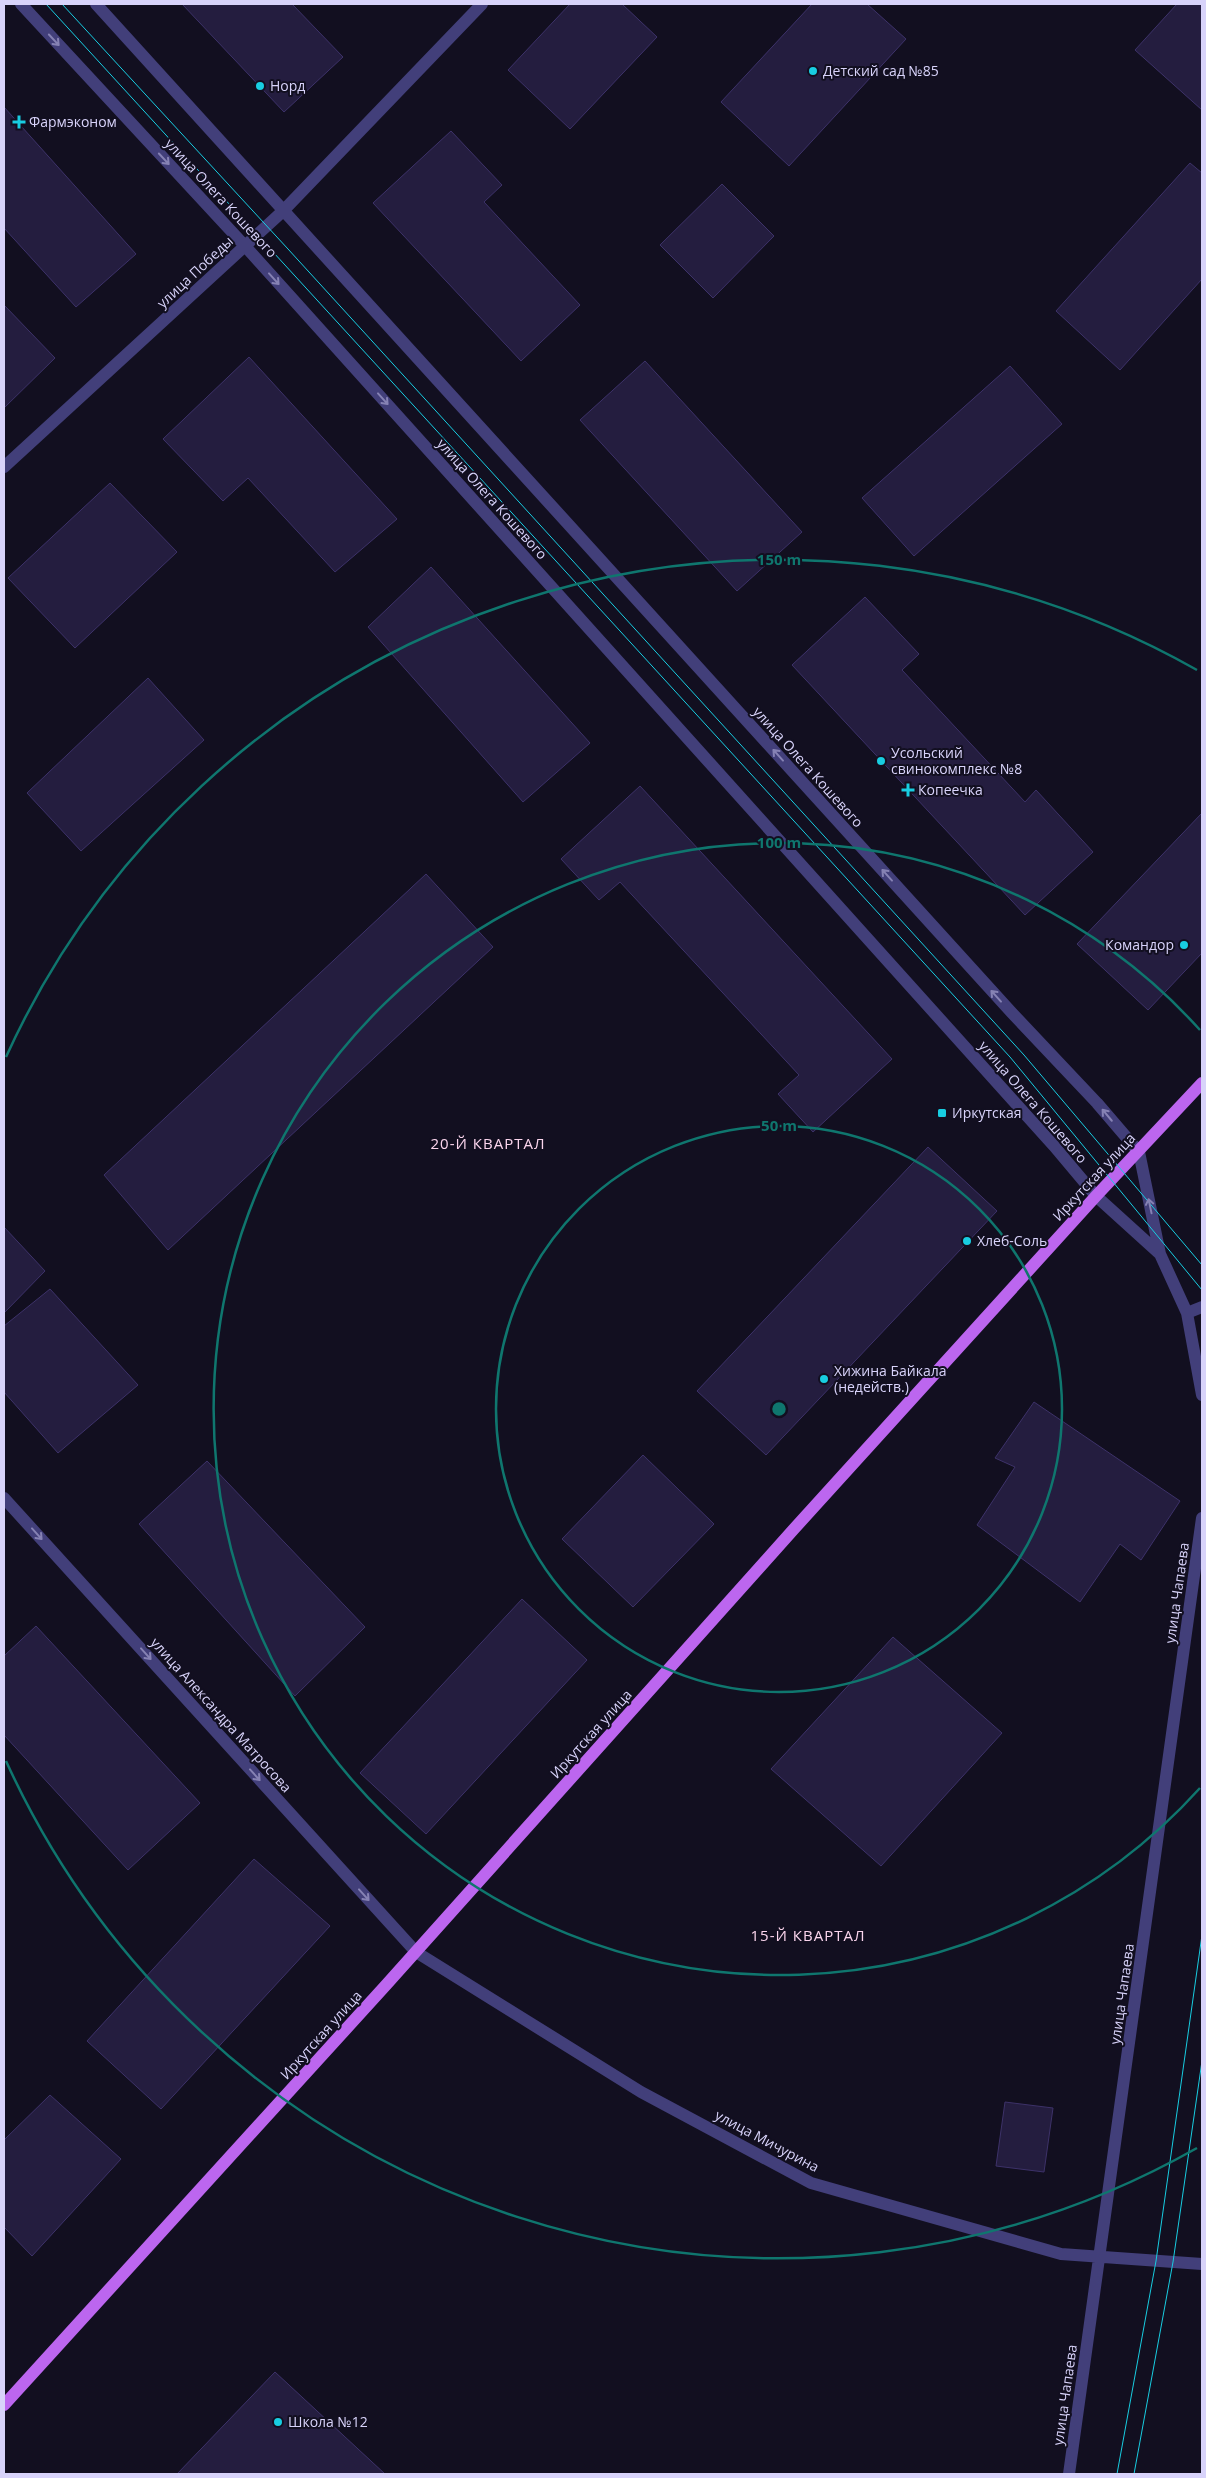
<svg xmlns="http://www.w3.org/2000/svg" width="1206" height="2478" font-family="'Open Sans',sans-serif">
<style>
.building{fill:#241d3f;stroke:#3d3269}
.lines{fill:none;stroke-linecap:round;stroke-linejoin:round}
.street{stroke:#423f7a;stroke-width:12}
.primary{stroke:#bc66ef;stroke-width:12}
.tram{stroke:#18cde1;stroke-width:1}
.oneway{stroke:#8682b4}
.ring{fill:none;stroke:#0f766e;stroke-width:2.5}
.poi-dot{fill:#18cde1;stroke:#120f20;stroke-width:2}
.labels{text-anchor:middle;stroke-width:4;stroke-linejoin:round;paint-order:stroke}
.poi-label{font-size:14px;fill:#d8d3fa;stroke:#120f20;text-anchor:start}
.street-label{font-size:14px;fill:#d8d3fa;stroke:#120f20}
.neighbourhood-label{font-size:15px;letter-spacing:1px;fill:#fbd5ed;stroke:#120f20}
.centre{fill:#0f766e;stroke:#120f20;stroke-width:2.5}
.ring-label{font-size:15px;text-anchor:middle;font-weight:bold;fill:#0f766e;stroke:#120f20;stroke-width:4;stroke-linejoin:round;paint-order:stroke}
</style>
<rect width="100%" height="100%" fill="#120f20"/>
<path class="building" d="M182 4H292L343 57 284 112Z
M570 4H622L657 37 570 129 508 70Z
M812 4H867L906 39 789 166 721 102Z
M1177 4H1202V110L1135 50Z
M4 107 136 254 76 307 4 228Z
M451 131 502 185 484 202 580 305 521 361 373 203Z
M1190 163 1202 173V279L1120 370 1056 311Z
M722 184 774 236 713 298 660 245Z
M4 305 55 358 4 408Z
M249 357 397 519 335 572 248 478 223 501 163 439Z
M645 361 802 532 737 591 580 420Z
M1010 366 1062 424 914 556 862 498Z
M110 483 177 552 75 648 8 578Z
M431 567 590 743 523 802 368 627Z
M865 597 919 654 902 670 1025 802 1036 790 1093 852 1025 915 792 665Z
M148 678 204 740 81 851 27 793Z
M640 786 892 1059 813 1132 778 1094 799 1075 620 882 599 900 561 859Z
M1202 813V953L1148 1010 1077 944Z
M426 874 493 947 168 1250 104 1175Z
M928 1147 997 1211 766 1455 697 1391Z
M4 1227 45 1271 4 1313Z
M50 1289 138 1385 58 1453 4 1392V1326Z
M1034 1402 1180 1501 1141 1560 1120 1544 1080 1602 977 1525 1015 1467 995 1458Z
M643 1455 714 1524 633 1607 562 1539Z
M207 1461 365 1627 295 1696 139 1524Z
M522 1599 587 1660 426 1834 360 1773Z
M36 1626 200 1803 128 1870 4 1735V1656Z
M893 1637 1002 1733 881 1866 771 1769Z
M254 1859 330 1926 161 2109 87 2041Z
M50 2095 121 2159 32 2256 4 2227V2140Z
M1005 2102 1053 2108 1044 2172 996 2166Z
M275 2372 385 2474H177Z"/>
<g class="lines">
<path class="street" d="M21 4 245 246 1054 1146 1096 1196 1160 1254
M96 4 1012 1013 1097 1103 1139 1152 1160 1254 1187 1313 1202 1395
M4 467 283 211 482 4
M1187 1313 1202 1307
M4 1498 416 1952 641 2092 811 2183 1061 2254 1202 2264
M1069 2474 1202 1518"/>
<path class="primary" d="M4 2405 386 1985 793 1530 1096 1196 1202 1083"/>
<path class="tram" d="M46 4 1010 1057 1202 1290
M62 4 288 249 1024 1055 1202 1265
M1117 2474 1156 2261 1202 1935
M1134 2474 1173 2262 1202 2061"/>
</g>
<defs><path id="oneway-shaft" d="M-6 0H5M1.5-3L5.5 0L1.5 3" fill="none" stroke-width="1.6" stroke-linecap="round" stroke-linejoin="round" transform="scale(1.25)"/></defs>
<g class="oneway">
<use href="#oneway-shaft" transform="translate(54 40) rotate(47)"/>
<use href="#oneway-shaft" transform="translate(164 159) rotate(47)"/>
<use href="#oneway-shaft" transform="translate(274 279) rotate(48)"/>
<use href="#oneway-shaft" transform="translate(383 399) rotate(48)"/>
<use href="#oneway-shaft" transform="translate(778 755) rotate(-132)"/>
<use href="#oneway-shaft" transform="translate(887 875) rotate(-132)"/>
<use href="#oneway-shaft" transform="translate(996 996) rotate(-132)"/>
<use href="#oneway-shaft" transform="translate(1107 1115) rotate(-130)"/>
<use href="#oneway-shaft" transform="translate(1150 1206) rotate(-102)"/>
<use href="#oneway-shaft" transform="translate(37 1534) rotate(48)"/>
<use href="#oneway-shaft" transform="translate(146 1654) rotate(48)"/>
<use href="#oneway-shaft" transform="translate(255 1775) rotate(48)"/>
<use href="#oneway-shaft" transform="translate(364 1895) rotate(48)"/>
</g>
<g class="ring">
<circle cx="779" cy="1409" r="283"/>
<path d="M1200 1788A566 566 0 1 1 1200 1030"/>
<path d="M1197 2148A849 849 0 0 1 6 1761M6 1057A849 849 0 0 1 1197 670"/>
</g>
<g class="poi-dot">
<circle cx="813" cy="71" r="5"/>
<circle cx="260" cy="86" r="5"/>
<path d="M16.5 114.5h5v5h5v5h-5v5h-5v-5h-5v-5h5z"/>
<circle cx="881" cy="761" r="5"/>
<path d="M905.5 782.5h5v5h5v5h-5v5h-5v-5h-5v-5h5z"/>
<circle cx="1184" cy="945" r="5"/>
<rect x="937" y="1108" width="10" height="10" rx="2.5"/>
<circle cx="967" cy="1241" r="5"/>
<circle cx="824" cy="1379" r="5"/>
<circle cx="278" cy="2422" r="5"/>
</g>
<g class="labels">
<g class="poi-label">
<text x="823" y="76">Детский сад №85</text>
<text x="270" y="91">Норд</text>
<text x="29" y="127">Фармэконом</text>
<text x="891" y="758">Усольский<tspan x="891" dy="16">свинокомплекс №8</tspan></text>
<text x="918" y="795">Копеечка</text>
<text x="1174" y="950" text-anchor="end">Командор</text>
<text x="952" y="1118">Иркутская</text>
<text x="977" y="1246">Хлеб-Соль</text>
<text x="834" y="1376">Хижина Байкала<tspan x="834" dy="16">(недейств.)</tspan></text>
<text x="288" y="2427">Школа №12</text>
</g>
<g class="street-label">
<text transform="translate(221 198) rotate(47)" y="5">улица Олега Кошевого</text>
<text transform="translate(195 272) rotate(-43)" y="5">улица Победы</text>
<text transform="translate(492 499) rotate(48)" y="5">улица Олега Кошевого</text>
<text transform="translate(808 767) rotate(48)" y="5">улица Олега Кошевого</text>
<text transform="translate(1033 1102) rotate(49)" y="5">улица Олега Кошевого</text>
<text transform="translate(1094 1177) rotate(-47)" y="5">Иркутская улица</text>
<text transform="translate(1177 1593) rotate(-82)" y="5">улица Чапаева</text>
<text transform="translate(221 1715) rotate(48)" y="5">улица Александра Матросова</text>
<text transform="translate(591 1734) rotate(-48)" y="5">Иркутская улица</text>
<text transform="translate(1122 1994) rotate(-82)" y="5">улица Чапаева</text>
<text transform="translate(321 2035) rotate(-48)" y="5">Иркутская улица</text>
<text transform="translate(767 2141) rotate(28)" y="5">улица Мичурина</text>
<text transform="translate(1065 2395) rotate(-82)" y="5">улица Чапаева</text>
</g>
<g class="neighbourhood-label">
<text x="488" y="1149">20-Й КВАРТАЛ</text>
<text x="808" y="1941">15-Й КВАРТАЛ</text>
</g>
</g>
<circle cx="779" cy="1409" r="8" class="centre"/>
<g class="ring-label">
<text x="779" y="565">150 m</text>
<text x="779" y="848">100 m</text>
<text x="779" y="1131">50 m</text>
</g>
<rect width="1206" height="2478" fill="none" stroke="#d8d3fa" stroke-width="10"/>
</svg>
